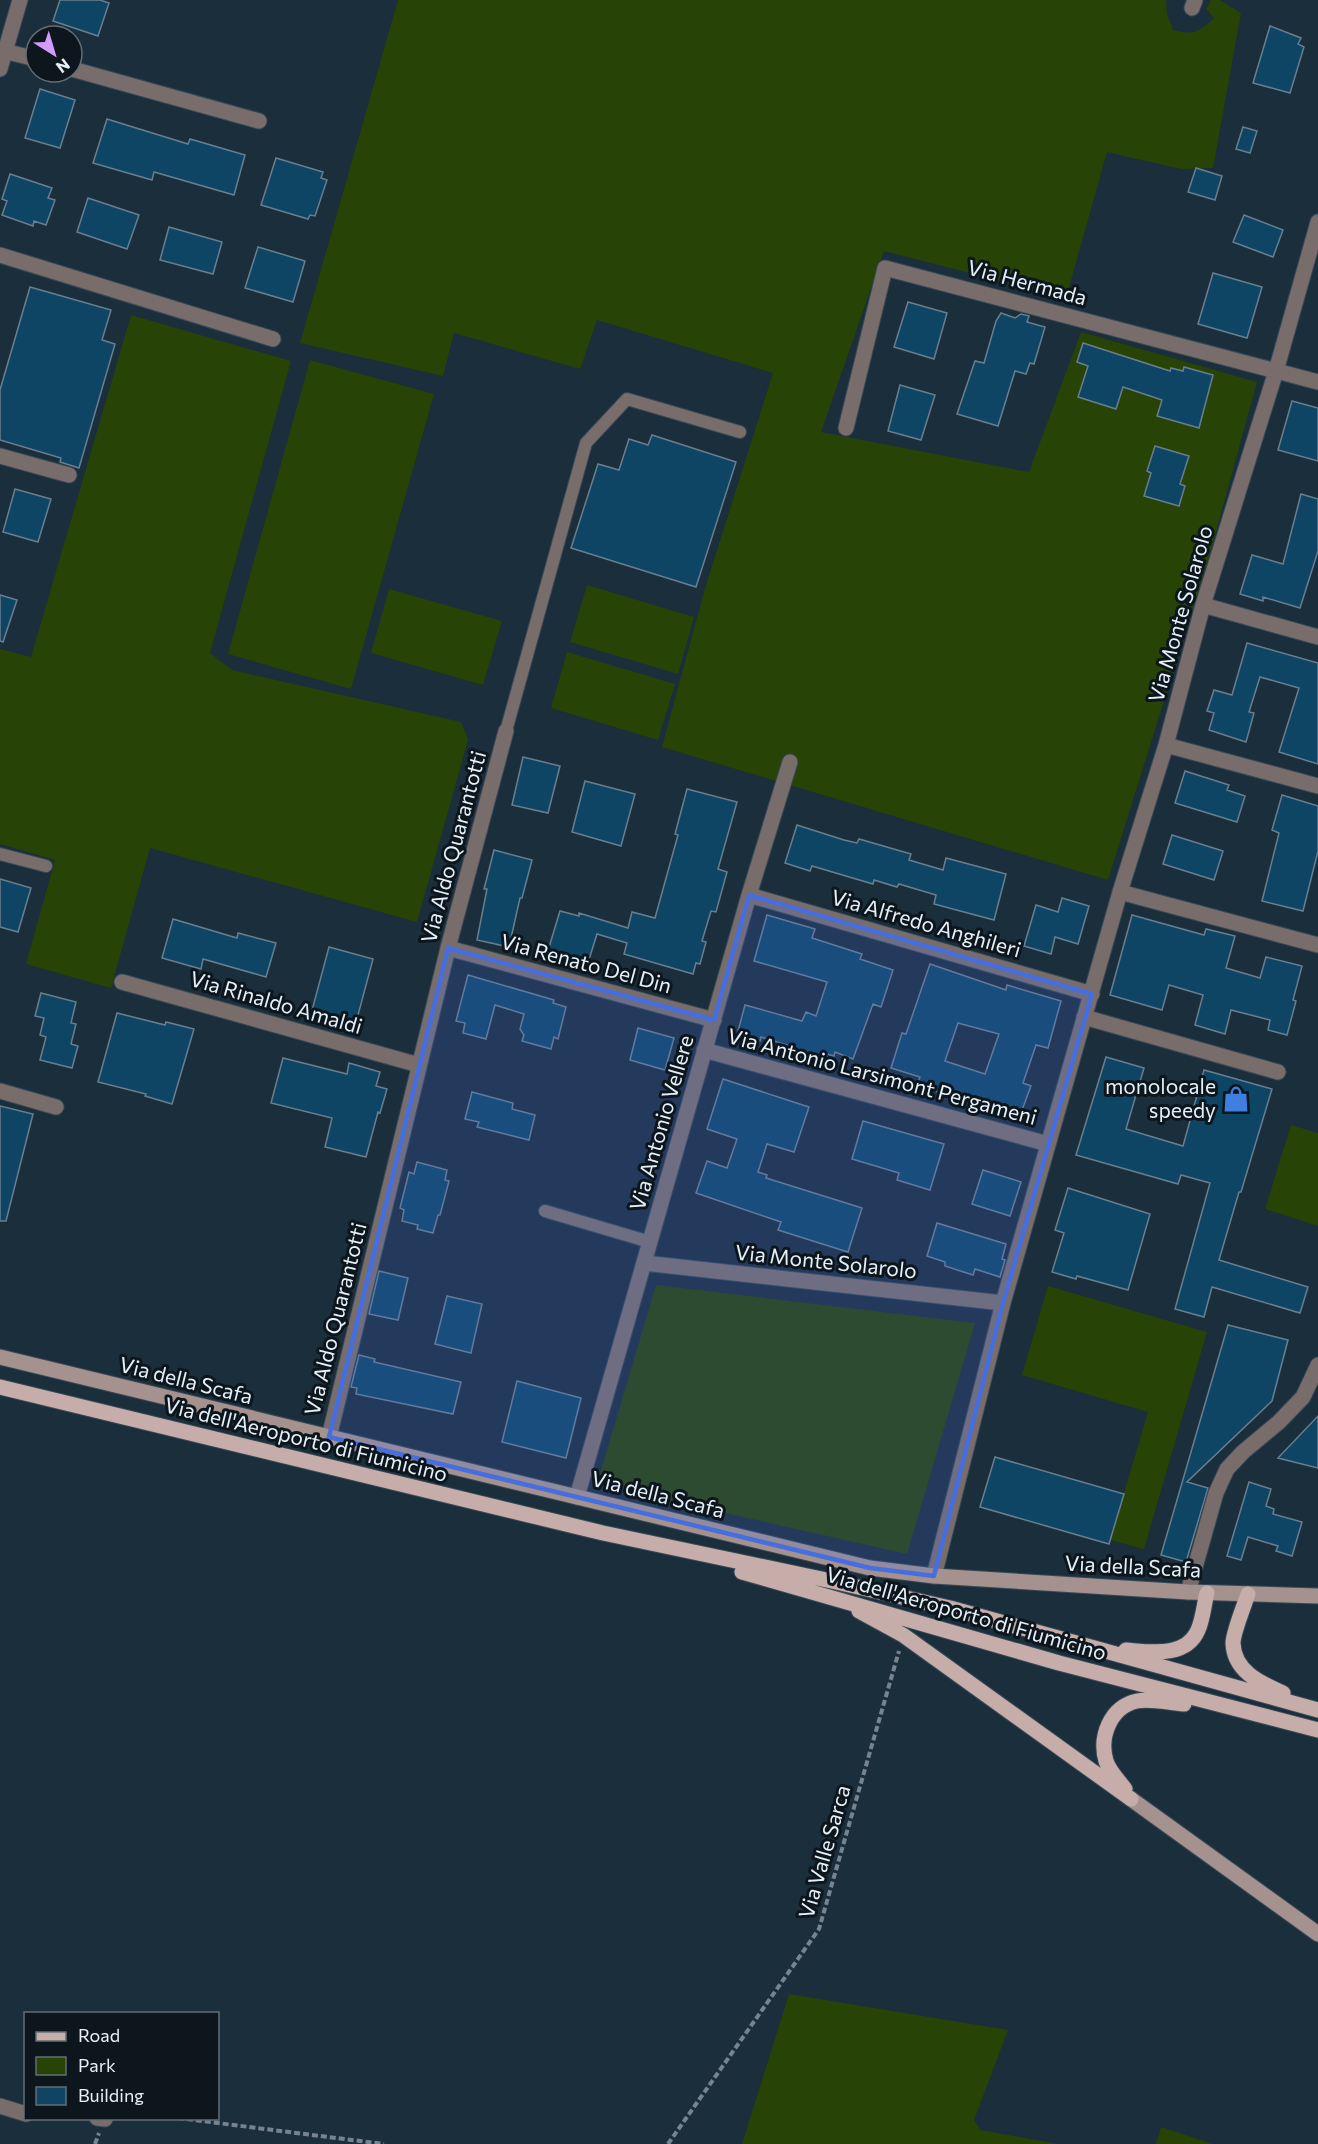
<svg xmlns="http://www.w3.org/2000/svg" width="1318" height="2144" font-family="Commissioner,sans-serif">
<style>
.green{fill:#274305}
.building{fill:#0e4565;stroke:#697e8e;stroke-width:1.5;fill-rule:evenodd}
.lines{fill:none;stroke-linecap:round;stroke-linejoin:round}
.lane-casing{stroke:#374957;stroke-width:14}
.street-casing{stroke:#374957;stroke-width:17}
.secondary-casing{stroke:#374957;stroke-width:17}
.primary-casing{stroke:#374957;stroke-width:17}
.path{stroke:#758490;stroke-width:4;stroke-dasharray:6 3;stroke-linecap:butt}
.lane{stroke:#796d6b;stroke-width:12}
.street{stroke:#796d6b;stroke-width:15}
.secondary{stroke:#a5918e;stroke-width:15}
.primary{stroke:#c6ada9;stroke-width:15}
.marked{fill:#456fdf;fill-opacity:0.2;stroke:#456fdf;stroke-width:4.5;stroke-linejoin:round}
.labels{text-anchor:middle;stroke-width:6;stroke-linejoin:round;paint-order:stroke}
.street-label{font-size:21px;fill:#e5f1fa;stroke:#0d161c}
.poi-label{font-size:21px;fill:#e5f1fa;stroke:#0d161c;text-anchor:end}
</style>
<rect width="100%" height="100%" fill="#1b2e3c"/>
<path class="green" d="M398 0H1166L1167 14 1173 30C1192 35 1200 33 1214 18L1206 9 1211 0H1220L1241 13 1213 168 1181 169 1107 152 1066 298 884 251 821 432 1029 472 1081 332 1257 382 1211 550 1108 880 662 747 706 585 773 373 597 320 580 369 454 333 443 376 300 343Z
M131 315 291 361 210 653 232 670 461 722 468 740 417 922 150 848 111 988 26 964 55 860 0 844V649L31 657Z
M310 360 434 394 351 689 228 654Z
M587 585 694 617 678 674 570 642Z
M389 589 502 621 483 685 371 653Z
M567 652 675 684 658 740 551 708Z
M1291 1125 1318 1133V1226L1265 1209Z
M656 1285 975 1323 907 1554 597 1484Z
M1048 1286 1207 1332 1144 1549 1110 1540 1148 1412 1022 1375Z
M789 1994 1008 2030 974 2120 980 2130 1059 2144H742Z
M1161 2127 1213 2144H1156Z"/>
<path class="building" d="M60 0H100L109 3 98 36 53 21Z
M1270 26 1301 38 1298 44 1304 47 1290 93 1253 83Z
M40 89 75 100 60 148 25 138Z
M107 119 188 144 190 139 245 155 234 195 154 172 152 180 93 163Z
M1243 127 1257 131 1250 153 1236 149Z
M276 158 323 172 321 178 327 180 315 216 310 215 308 219 261 205Z
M1196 168 1222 176 1215 200 1188 192Z
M10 174 52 188 48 198 55 200 46 225 34 221 33 226 2 215 7 201 2 199Z
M88 198 139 215 127 249 77 232Z
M1244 215 1283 230 1273 257 1233 242Z
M169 227 222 242 213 274 160 260Z
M258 247 305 261 293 302 245 288Z
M1213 273 1262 287 1247 338 1198 324Z
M30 287 111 310 102 340 115 344 79 468 60 462 61 458 0 440V390Z
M908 302 947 313 934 359 894 347Z
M1001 313 1015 318 1021 314 1029 316 1027 322 1045 327 1034 364 1030 363 1026 374 1015 371 998 426 957 414 975 361 984 363 996 321Z
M1083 343 1170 371 1171 368 1183 371 1184 367 1213 375 1199 428 1157 416 1162 400 1123 387 1116 409 1078 397 1088 366 1077 362Z
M900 385 935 395 921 440 888 431Z
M1292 401 1318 408V461L1278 450Z
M652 435 736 462 696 587 571 548 598 464 619 470 629 439 648 445Z
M1155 446 1189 456 1180 484 1185 486 1179 506 1144 496 1151 473 1147 471Z
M15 489 51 499 38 542 3 532Z
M1301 494 1318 499V551L1300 608 1263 597V601L1240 594 1252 555 1283 564Z
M0 595 17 600 3 642 0 641Z
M1247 643 1318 663V764L1279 752 1299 688 1260 677 1249 712 1254 713 1246 742 1209 730 1214 713 1207 711 1214 690 1232 695Z
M523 757 560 766 548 813 512 805Z
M1185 771 1229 785 1227 790 1245 796 1237 822 1175 803Z
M585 781 635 794 621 846 572 832Z
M687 789 737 802 718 869 727 872 716 912 711 911 702 941 706 942 700 964 696 963 693 974 624 954 627 943 597 934 587 966 547 954 560 911 579 916V913L628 928 632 912 655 918 678 835 675 834Z
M1282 795 1318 806V851L1303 911 1262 901 1279 833 1272 830Z
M797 825 844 840 857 843 859 839 911 854 909 860 943 870 946 858 1006 874 994 920 934 904 936 895 899 884 897 887 874 880 873 884 812 866 810 871 785 863Z
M1172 835 1223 851 1214 880 1163 864Z
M494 850 532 860 522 898H520L509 947 477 940 487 889H484Z
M0 879 31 888 18 932 0 927Z
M1062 898 1089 906 1078 944 1055 937 1051 954 1024 946 1036 905 1058 912Z
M767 915 815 929 812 938 862 954 860 959 893 970 881 1007 873 1004 853 1059 835 1052 834 1056 827 1054 826 1059 816 1055 814 1059 808 1057 807 1060 790 1054 793 1047 761 1037 760 1041 737 1035 745 1005 802 1021 806 1012 816 1016 827 982 754 961Z
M1132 915 1204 935 1206 929 1235 936 1226 968 1260 978 1266 957 1302 966 1293 1000 1296 1001 1287 1035 1268 1030 1270 1020 1231 1010 1225 1034 1195 1025 1203 995 1169 985 1162 1010 1110 995Z
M173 919 237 938 238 933 276 943 266 977 203 959 201 969 162 958Z
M329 947 373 959 354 1030 310 1018Z
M930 964 1006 990 1007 985 1061 1001 1048 1048 1036 1045 1023 1083 1031 1086 1019 1118 950 1094V1096L917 1085 920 1077 891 1068 902 1033 906 1034ZM958 1023 999 1034 985 1074 945 1061Z
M468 975 554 1000 553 1003 566 1007 558 1039 554 1037 551 1049 522 1041 524 1035 520 1029 524 1014 495 1005 486 1039 463 1033 465 1023 456 1021Z
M41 993 76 1002 71 1023 76 1024 71 1044 78 1046 72 1068 40 1060 46 1037 40 1035 44 1018 35 1016Z
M117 1013 165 1025 166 1022 194 1029 172 1104 145 1096 146 1094 98 1082Z
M638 1028 674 1038 665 1070 630 1060Z
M1106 1057 1144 1068 1126 1129 1183 1146 1204 1070 1272 1089 1241 1192H1239L1219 1260 1308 1287 1300 1313 1212 1287 1204 1317 1175 1309 1210 1183 1181 1175 1178 1184 1076 1155Z
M283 1058 347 1074 349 1063 380 1072 376 1086 387 1089 380 1113 378 1112 366 1157 325 1147 332 1118 271 1103Z
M723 1079 809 1107 794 1152 767 1144 758 1172 767 1175 766 1178 862 1208 848 1252 778 1230 781 1222 696 1193 707 1161 727 1168 737 1139 707 1129Z
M472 1092 513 1103 512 1109 535 1115 529 1140 477 1127 479 1122 465 1119Z
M0 1106 33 1114 6 1221H0Z
M863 1121 944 1144 930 1190 897 1180 899 1173 852 1159Z
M417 1162 447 1170 445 1180 449 1181 440 1215H438L433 1233 417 1229 418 1225 402 1221 404 1210 400 1208 409 1172 414 1174Z
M983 1170 1021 1182 1010 1216 972 1204Z
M1068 1188 1150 1214 1128 1290 1077 1276 1076 1279 1052 1272 1064 1233 1055 1230Z
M937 1223 1006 1244 1002 1259 1005 1260 1000 1277 975 1269 973 1275 945 1266V1262L927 1256Z
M379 1271 408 1278 398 1320 369 1314Z
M447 1296 482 1304 471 1353 435 1344Z
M1228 1325 1288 1340 1272 1401 1187 1482 1208 1488 1186 1562 1161 1555Z
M359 1355 375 1359 374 1362 461 1382 453 1414 356 1394 357 1388 351 1387Z
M517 1381 581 1398 566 1458 502 1442Z
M1318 1416V1468L1278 1458Z
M995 1457 1124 1494 1109 1544 980 1507Z
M1249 1482 1271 1489 1266 1506 1274 1509 1273 1514 1302 1522 1292 1556 1276 1551 1278 1546 1248 1537 1241 1560 1227 1556Z"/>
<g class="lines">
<g class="lane-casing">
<path id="lane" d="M506 731 586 443 627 399 740 432
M0 854 46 866
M545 1211 650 1242"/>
</g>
<g class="street-casing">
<path id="street" d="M1192 8 1195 0
M0 50 36 59
M0 69 20 0
M72 69 259 121
M0 255 273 339
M846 428 885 268 1318 382
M0 456 69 475
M1203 605 1318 637
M1166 745 1318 786
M1120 892 1318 945
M749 895 1092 994
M448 948 714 1020
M122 982 419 1065
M1084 1017 1278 1072
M704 1050 1048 1144
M0 1091 56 1107
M644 1263 1003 1303
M329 1437 448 948 506 731
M577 1497 749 895 790 762
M934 1576 1003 1303 1120 892 1166 745 1203 605 1276 371 1318 222
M1188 1592 1216 1493 1227 1469 1243 1452 1279 1422 1303 1397 1318 1365
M0 2106 26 2114
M97 2118 105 2119"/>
</g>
<g class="secondary-casing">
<path id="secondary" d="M0 1357 870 1568 934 1576 1188 1592 1318 1596
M1131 1799 1318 1934"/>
</g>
<g class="primary-casing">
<path id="primary" d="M0 1387 603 1533 836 1582 950 1608 1318 1710
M742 1572 1059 1663 1318 1730
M1248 1594C1244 1606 1233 1633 1233 1643 1234 1672 1261 1683 1283 1693
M859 1611 903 1635 1131 1799
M1126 1650C1151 1652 1186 1658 1198 1630 1203 1619 1204 1604 1207 1593
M1125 1789C1119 1781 1109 1771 1106 1761 1099 1737 1110 1707 1137 1701 1151 1698 1169 1703 1184 1704"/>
</g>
<path class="path" d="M178 2118 384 2144
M95 2144 99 2133
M668 2144 819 1929 899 1651"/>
<use href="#lane" class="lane"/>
<use href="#street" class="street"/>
<use href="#secondary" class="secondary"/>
<use href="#primary" class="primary"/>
</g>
<path class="marked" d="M749 895 1092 994 1003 1303 934 1576 870 1568 329 1437 448 948 714 1020Z"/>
<defs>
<g id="shop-bare" transform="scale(2.07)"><path d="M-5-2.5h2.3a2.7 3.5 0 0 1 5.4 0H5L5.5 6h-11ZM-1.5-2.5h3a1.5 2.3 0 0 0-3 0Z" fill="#3f7fe0" stroke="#0d161c" stroke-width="2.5" paint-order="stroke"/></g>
</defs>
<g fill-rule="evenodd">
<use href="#shop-bare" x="1236" y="1099"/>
</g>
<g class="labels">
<g class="street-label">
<text transform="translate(1027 283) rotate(15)" y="7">Via Hermada</text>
<text transform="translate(1181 614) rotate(-74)" y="7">Via Monte Solarolo</text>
<text transform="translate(454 847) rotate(-75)" y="7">Via Aldo Quarantotti</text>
<text transform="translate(926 924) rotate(16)" y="7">Via Alfredo Anghileri</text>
<text transform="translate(586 964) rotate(15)" y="7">Via Renato Del Din</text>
<text transform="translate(276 1003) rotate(16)" y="7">Via Rinaldo Amaldi</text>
<text transform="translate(882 1077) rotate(15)" y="7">Via Antonio Larsimont Pergameni</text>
<text transform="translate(662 1123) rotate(-74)" y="7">Via Antonio Vellere</text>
<text transform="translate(826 1262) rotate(6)" y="7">Via Monte Solarolo</text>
<text transform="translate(336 1319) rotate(-76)" y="7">Via Aldo Quarantotti</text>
<text transform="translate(186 1381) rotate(14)" y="7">Via della Scafa</text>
<text transform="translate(306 1440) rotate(14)" y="7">Via dell'Aeroporto di Fiumicino</text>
<text transform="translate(658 1495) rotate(14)" y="7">Via della Scafa</text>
<text transform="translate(1133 1567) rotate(3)" y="7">Via della Scafa</text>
<text transform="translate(966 1614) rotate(16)" y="7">Via dell'Aeroporto di Fiumicino</text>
<text transform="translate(825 1852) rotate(-74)" y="7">Via Valle Sarca</text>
</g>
<g class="poi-label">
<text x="1216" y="1094">monolocale<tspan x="1216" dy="24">speedy</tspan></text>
</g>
</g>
<rect x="24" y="2012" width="195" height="108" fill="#0d161c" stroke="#636e75" stroke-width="1.5"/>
<rect x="36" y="2032" width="30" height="9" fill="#c6ada9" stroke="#636e75" stroke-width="1.5"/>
<text x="78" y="2042" font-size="18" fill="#e5f1fa">Road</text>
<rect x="36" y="2057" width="30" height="18" fill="#274305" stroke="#636e75" stroke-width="1.5"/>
<text x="78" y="2072" font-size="18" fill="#e5f1fa">Park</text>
<rect x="36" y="2087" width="30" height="18" fill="#0e4565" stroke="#636e75" stroke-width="1.5"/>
<text x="78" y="2102" font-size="18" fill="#e5f1fa">Building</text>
<g transform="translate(54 54) rotate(143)"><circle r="28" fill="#0d161c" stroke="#636e75" stroke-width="1.5"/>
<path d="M0-4.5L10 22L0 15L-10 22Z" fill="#d39cfc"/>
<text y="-9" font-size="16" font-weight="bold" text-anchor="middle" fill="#e5f1fa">N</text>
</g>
</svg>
